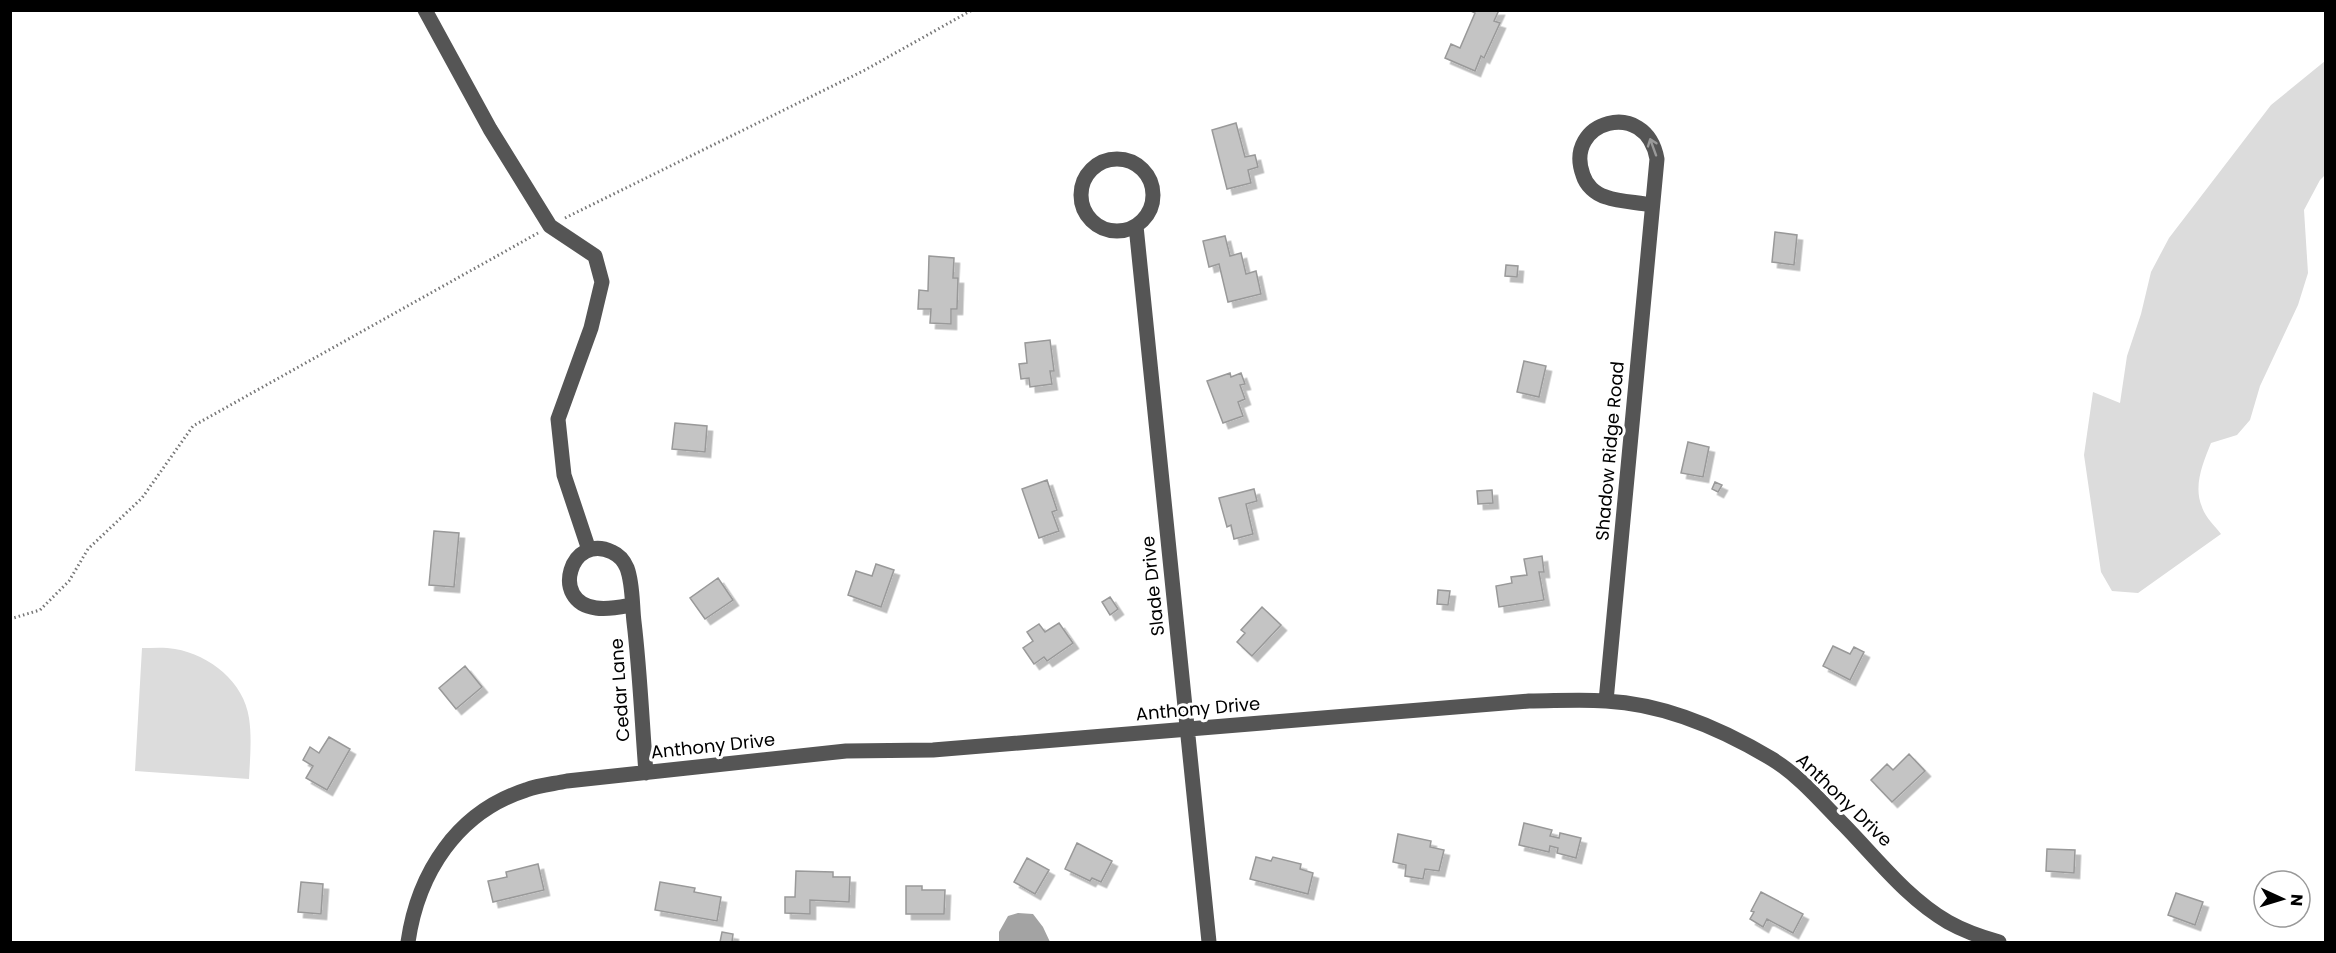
<svg xmlns="http://www.w3.org/2000/svg" width="2336" height="953" font-family="Poppins,sans-serif">
<style>
.green{fill:#dcdcdc}
.water{fill:#a3a3a3}
.building{fill:#c4c4c4;stroke:#999;stroke-width:1.5;filter:url(#shadow)}
.lines{fill:none;stroke-linecap:round;stroke-linejoin:round}
.path{stroke:#777;stroke-width:3;stroke-dasharray:1.5 3;stroke-linecap:butt}
.minor{stroke:#555;stroke-width:15}
.oneway{stroke:#999}
.labels{text-anchor:middle;stroke-width:6;stroke-linejoin:round;paint-order:stroke}
.street-label{font-size:18px;fill:#000;stroke:#fff}
</style>
<defs>
<filter id="shadow"><feDropShadow dx="5.5" dy="5.5" stdDeviation="0" flood-color="#0004"/></filter>
</defs>
<rect width="100%" height="100%" fill="#fff"/>
<path class="green" d="M2325 61V175L2320 180 2304 210 2308 273 2298 305 2260 386 2250 420 2237 435 2211 443C2203 463 2193 486 2202 507 2205 517 2215 526 2221 534L2138 593 2112 591 2101 572 2084 455 2093 392 2120 403 2127 356 2141 314 2151 272 2169 238 2271 105Z
M142 648C153 648 165 647 175 649 210 655 244 682 249 718 252 738 250 759 249 779L135 771Z"/>
<path class="water" d="M1018 913 1033 914 1043 927 1050 942H999V932L1008 916Z"/>
<path class="building" d="M1469 10H1499L1494 21 1500 23 1484 58 1481 56 1475 71 1445 58 1451 44 1460 48 1475 13Z
M1236 123 1245 157 1255 155 1258 167 1248 170 1251 183 1227 189 1212 130Z
M1775 232 1797 235 1794 265 1772 262Z
M1225 236 1230 256 1241 253 1246 274 1256 271 1261 294 1228 302 1219 264 1209 267 1203 241Z
M929 256 954 258 953 278H958L957 309H951V324L930 323 931 309H918L919 290 928 291Z
M1506 265 1518 266 1517 277 1505 276Z
M1050 340 1054 371H1050L1052 384 1030 387 1029 378 1021 379 1019 364 1027 363 1025 343Z
M1524 361 1546 366 1539 397 1517 392Z
M1230 373 1231 377 1241 373 1245 384 1240 385 1245 399 1238 402 1243 416 1223 423 1207 381Z
M675 423 707 426 705 452 672 449Z
M1688 442 1709 447 1703 477 1681 473Z
M1047 480 1057 510 1052 512 1059 531 1039 538 1022 489Z
M1715 482 1722 485 1718 492 1712 489Z
M1254 489 1257 501 1246 504 1253 534 1234 539 1231 525 1227 527 1219 498Z
M1492 490 1493 503 1478 504 1477 491Z
M434 531 459 533 454 587 429 585Z
M1542 556 1544 572H1539L1544 600 1499 607 1496 586 1512 583 1511 577 1527 575 1524 559Z
M876 564 894 570 881 607 848 595 856 571 872 576Z
M718 578 733 600 705 619 690 598Z
M1438 590 1450 591 1448 605 1437 604Z
M1110 597 1118 609 1110 615 1102 602Z
M1262 607 1281 625 1252 656 1237 642 1245 633 1241 630Z
M1059 623 1073 643 1047 661 1044 657 1034 664 1023 648 1033 641 1027 632 1039 624 1045 632Z
M1833 646 1850 654 1854 647 1864 652 1850 680 1823 666Z
M465 666 482 687 456 709 439 688Z
M329 737 350 749 327 790 306 778 313 766 303 760 310 747 319 753Z
M1909 754 1925 771 1892 802 1871 780 1887 764 1893 770Z
M1524 823 1552 830 1550 836 1559 838 1560 833 1581 838 1576 858 1557 853 1558 848 1550 846 1549 852 1519 845Z
M1398 834 1431 841 1430 847 1444 850 1439 871 1425 869 1423 879 1405 876 1406 865 1393 862Z
M1077 843 1112 861 1101 882 1092 878 1090 881 1065 869Z
M2047 849 2075 850 2074 873 2046 871Z
M1256 857 1271 861 1273 857 1301 864 1300 869 1313 873 1308 894 1250 879Z
M1027 858 1049 870 1035 894 1014 882Z
M538 864 544 890 493 902 488 881 507 877 506 872Z
M796 871 833 872V877H850L849 902 810 900V914L785 913V897H795Z
M301 882 323 884 321 914 298 912Z
M660 882 695 888 694 892 721 897 717 921 655 910Z
M906 886H922V890H945L944 914H906Z
M1761 892 1803 914 1793 933 1767 919 1763 927 1750 919 1754 912 1751 911Z
M2176 893 2203 902 2195 925 2168 915Z
M722 932 733 934 732 942H720Z"/>
<g class="lines">
<path class="path" d="M565 218 865 70 972 10
M10 619 40 610 69 581 88 549 142 498 193 426 538 233"/>
<path class="minor" d="M425 10 490 129 550 226 595 256 602 282 591 328 558 419 564 475 589 550
M1081 195a36 36 0 1 1 72 0a36 36 0 1 1-72 0Z
M1136 226 1209 942
M632 605C621 607 608 610 596 608 549 602 571 532 612 552 619 555 624 561 627 568 633 584 632 605 634 622 640 672 642 723 646 773
M1606 701 1657 159C1646 97 1563 121 1583 175 1586 185 1595 194 1606 197 1620 202 1637 202 1652 205
M408 942C418 873 457 812 526 790 539 785 553 784 567 781L846 751 933 750 1529 701C1554 701 1580 699 1606 701 1665 704 1722 729 1772 759 1800 776 1823 804 1845 826 1878 860 1907 898 1948 922 1964 931 1981 937 1999 942"/>
</g>
<defs><path id="oneway-shaft" d="M-6 0H5M1.5-3L5.5 0L1.5 3" fill="none" stroke-width="1.6" stroke-linecap="round" stroke-linejoin="round" transform="scale(1.5)"/></defs>
<use class="oneway" href="#oneway-shaft" transform="translate(1653 147) rotate(-110)"/>
<g class="labels">
<g class="street-label">
<text transform="translate(1610 451) rotate(-85)" y="6">Shadow Ridge Road</text>
<text transform="translate(1153 586) rotate(-96)" y="6">Slade Drive</text>
<text transform="translate(620 690) rotate(-94)" y="6">Cedar Lane</text>
<text transform="translate(1198 709) rotate(-5)" y="6">Anthony Drive</text>
<text transform="translate(713 746) rotate(-6)" y="6">Anthony Drive</text>
<text transform="translate(1844 800) rotate(44)" y="6">Anthony Drive</text>
</g>
</g>
<rect width="2336" height="953" fill="none" stroke="#000000" stroke-width="24"/>
<g transform="translate(2282 899) rotate(94)"><circle r="28" fill="#ffffff" stroke="#999999" stroke-width="1.5"/>
<path d="M0-4.5L10 22L0 15L-10 22Z" fill="#000000"/>
<text y="-9" font-size="16" font-weight="bold" text-anchor="middle" fill="#000000">N</text>
</g>
</svg>
